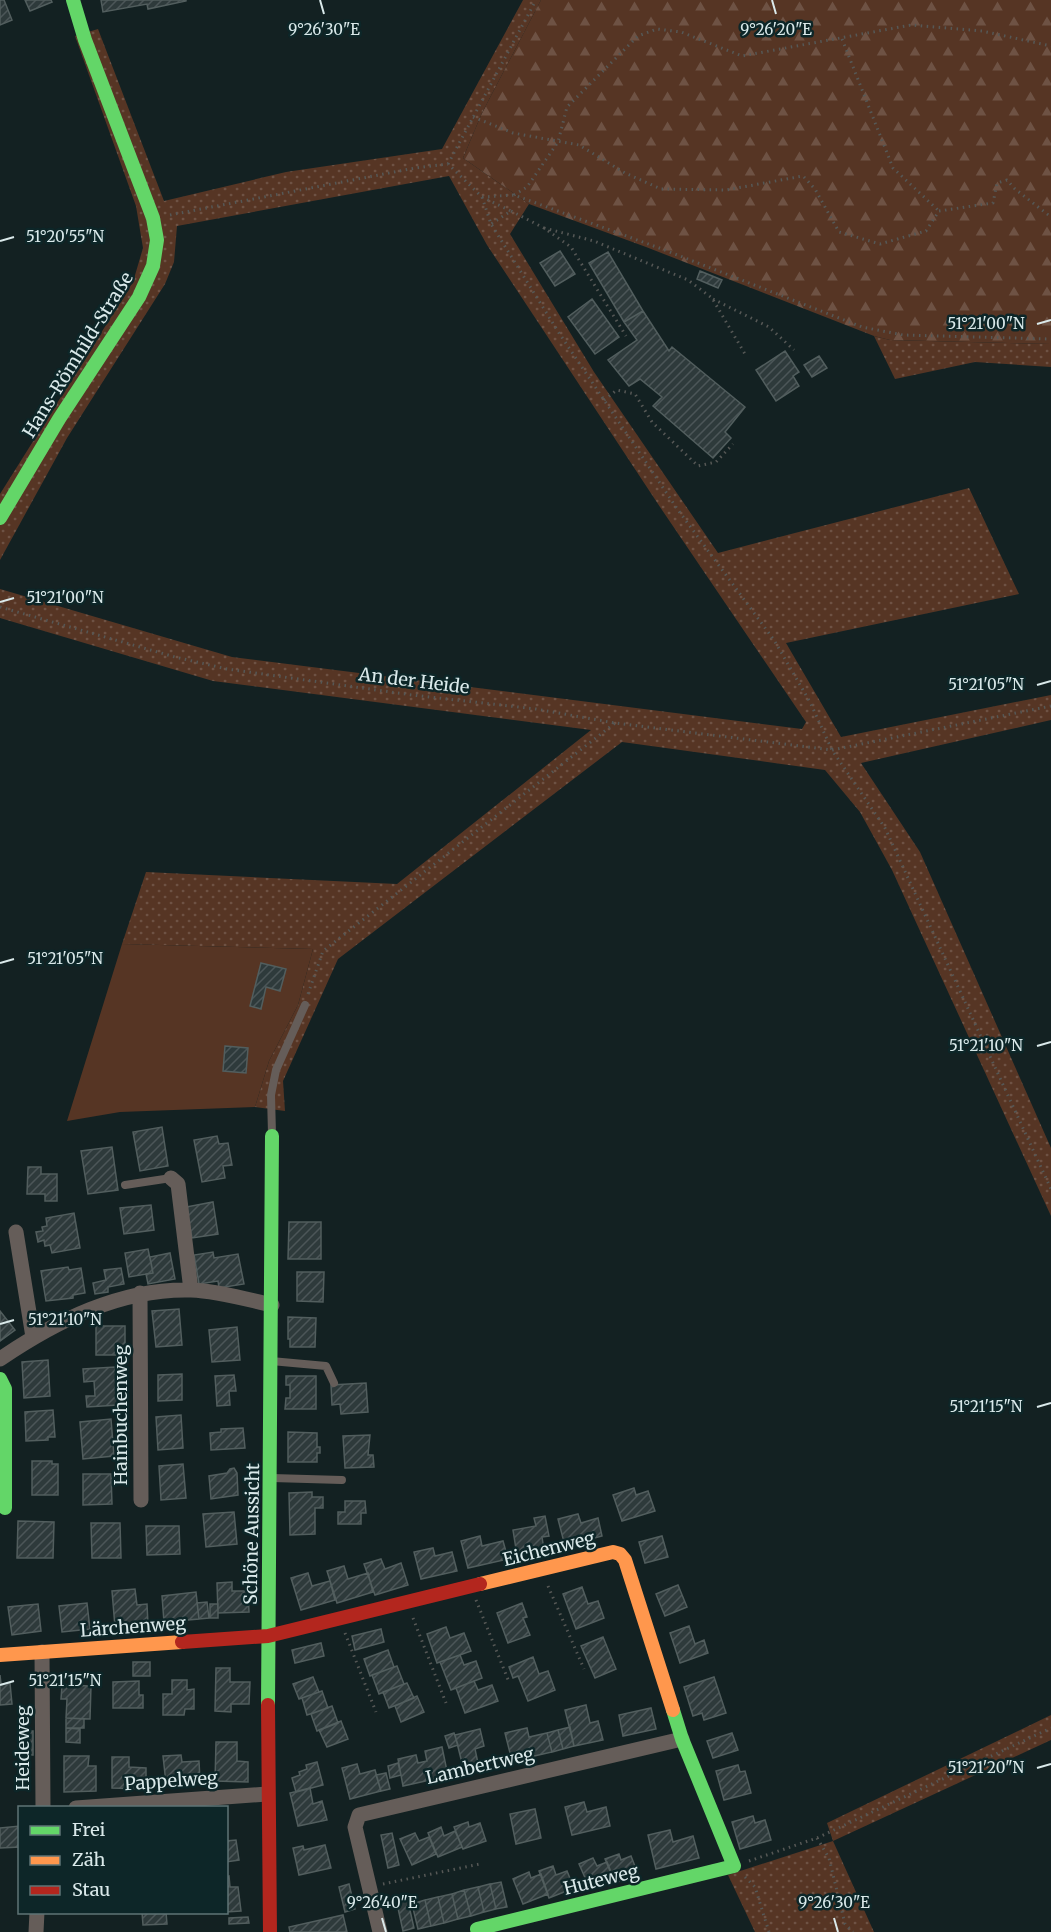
<svg xmlns="http://www.w3.org/2000/svg" width="1051" height="1932" font-family="Merriweather,serif">
<style>
.grass{fill:url(#grass-dots)}
.forest{fill:url(#forest-firs)}
.garden{fill:#563524}
.building{fill:url(#building-hatch);stroke:#525e5e;stroke-width:1.5}
.lines{fill:none;stroke-linecap:round;stroke-linejoin:round}
.path{stroke:#565856;stroke-width:3;stroke-dasharray:1.5 4.5;stroke-linecap:butt}
.lane{stroke:#655d59;stroke-width:8}
.street{stroke:#655d59;stroke-width:15}
.fast{stroke:#63d668;stroke-width:14}
.slow{stroke:#ff974d;stroke-width:14}
.jam{stroke:#b3261e;stroke-width:14}
.ticks{fill:none;stroke:#dae9ea;stroke-width:2}
.labels{text-anchor:middle;stroke-width:5;stroke-linejoin:round;paint-order:stroke}
.street-label{font-size:18px;fill:#dae9ea;stroke:#0d2628}
.ticks-label{font-size:15px;text-anchor:middle;fill:#dae9ea;stroke:#0d2628;stroke-width:5;stroke-linejoin:round;paint-order:stroke}
</style>
<defs>
<pattern id="grass-dots" width="8" height="8" patternUnits="userSpaceOnUse" patternTransform="scale(1.5)"><rect width="8" height="8" fill="#563524"/><path d="M2 2h.1M6 6h.1" fill="none" stroke="#6e5244" stroke-width="1.8" stroke-linecap="round"/></pattern>
<pattern id="forest-firs" width="22" height="20" patternUnits="userSpaceOnUse" patternTransform="scale(1.5)"><rect width="22" height="20" fill="#563524"/><path d="M5 1l3.5 6h-7zM16 11l3.5 6h-7z" fill="#6e5244"/></pattern>
<pattern id="building-hatch" width="6" height="6" patternUnits="userSpaceOnUse" patternTransform="scale(1.5)"><rect width="6" height="6" fill="#2e3a3b"/><path d="M-1 1l2-2M0 6l6-6M5 7l2-2" fill="none" stroke="#4c5658"/></pattern>
</defs>
<rect width="100%" height="100%" fill="#132122"/>
<path class="grass" d="M523 0H541L482 113 463 158 529 204 510 234 594 372 718 553 969 488 1019 594 786 643 841 737 1051 695V720L861 763 920 852 1051 1148V1216L892 870 860 812 825 770 622 742 338 959 283 1081 285 1111 255 1107 269 1061 298 1005 313 949 122 944 146 872 397 884 591 730 213 681 0 618V589L232 657 802 729 806 722 660 507 487 245 449 176 177 226 174 262 165 284 67 438 0 560V494L133 282 143 248 136 206 75 36 98 29 164 201 286 172 442 149Z
M874 336 890 340 1051 344V367L975 362 895 379Z
M1051 1715V1740L833 1841 874 1932H755L728 1875 833 1841 827 1823Z"/>
<path class="forest" d="M541 0H1051V344L890 340 874 336 646 247 529 204 463 158 482 113Z"/>
<path class="garden" d="M122 944 313 949 298 1005 269 1061 255 1107 120 1112 67 1121Z"/>
<path class="building" d="M0 0H4L12 20 0 25Z
M25 0H51L52 2 30 11Z
M101 0H186V1L148 9 147 4 103 12Z
M560 251 575 274 555 286 540 263Z
M608 252 643 311 624 322 589 263Z
M700 271 722 280 718 288 697 279Z
M592 299 619 337 595 354 568 317Z
M643 311 669 351 672 347 745 407 725 432 731 438 713 458 653 406 662 397 640 379 629 386 608 360 637 340 624 322Z
M785 351 799 372 793 376 799 386 776 401 756 370Z
M819 356 827 368 812 377 804 365Z
M261 963 286 969 280 991 266 987 261 1009 250 1006Z
M225 1046 248 1048 246 1073 223 1071Z
M162 1127 168 1166 140 1171 133 1132Z
M217 1136 219 1144 228 1143 232 1165 223 1166 225 1178 202 1182 194 1140Z
M112 1147 118 1190 88 1194 81 1151Z
M28 1167H41V1174H57V1201H45V1194H27Z
M213 1202 218 1234 192 1238 186 1207Z
M151 1205 154 1230 124 1234 120 1208Z
M74 1213 80 1248 52 1253 50 1245 45 1246 44 1240 38 1242 36 1232 43 1231 42 1227 47 1226 46 1218Z
M289 1222H321V1259H288Z
M148 1249 153 1273 129 1277 125 1253Z
M213 1252 214 1258 238 1254 244 1284 219 1288 218 1281 199 1284 194 1255Z
M170 1253 175 1279 148 1284 146 1274 153 1273 150 1257Z
M68 1267 69 1270 81 1268 85 1293 73 1295V1298L46 1301 41 1271Z
M121 1268 124 1284 108 1287V1292L95 1294 93 1283 106 1280 104 1270Z
M297 1272H324L323 1302 297 1301Z
M179 1309 182 1345 156 1347 152 1311Z
M0 1311 15 1330 0 1341Z
M288 1317 316 1318 315 1347H290V1339H288Z
M96 1326H125V1355H96Z
M237 1327 240 1360 212 1362 209 1330Z
M48 1360 50 1396 24 1398 22 1362Z
M115 1367 116 1375 124 1374 125 1397 118 1398V1405L87 1407 86 1396H95L94 1381 84 1382 83 1369Z
M182 1374V1400L158 1401V1375Z
M234 1375 236 1391H229L230 1405 217 1406 215 1376Z
M286 1376H316V1409H285L286 1398H290V1385H286Z
M366 1383 368 1412 341 1414 340 1404 332 1405 331 1385Z
M53 1410 55 1437H48V1440L26 1441 25 1412Z
M181 1415 183 1448 158 1450 156 1417Z
M111 1419 114 1456 83 1459 80 1422Z
M243 1428 245 1448 211 1450 210 1433 221 1432V1429Z
M288 1432 317 1433V1447H320V1453H317V1462H288Z
M370 1435 368 1455H373L374 1467 345 1468 343 1436Z
M32 1461H52V1464H58V1495H32Z
M183 1464 186 1498 161 1500 159 1466Z
M234 1468 237 1473 238 1495 211 1499 209 1476 227 1473 230 1469Z
M83 1474H111L112 1504 83 1505Z
M634 1488 636 1495 648 1491 655 1511 622 1521 613 1495Z
M312 1492V1497H323V1508H315V1534L290 1535 289 1493Z
M345 1501H365L366 1513H361V1524H338V1512H345Z
M234 1512 237 1544 206 1547 203 1514Z
M578 1514 581 1523 598 1518 602 1536 565 1546 558 1519Z
M545 1516 549 1536 542 1537 544 1550 517 1555 513 1530 536 1526 534 1518Z
M18 1521 54 1522 53 1558H17Z
M91 1523H120L121 1558H92Z
M146 1526H179L180 1554 147 1555Z
M480 1536 482 1546 503 1541 508 1559 468 1568 461 1541Z
M662 1536 668 1557 645 1563 639 1542Z
M433 1548 435 1556 452 1552 457 1571 421 1579 414 1552Z
M381 1559 385 1569 401 1563 408 1585 375 1595 364 1564Z
M344 1566 348 1579 368 1573 373 1592 337 1603 327 1571Z
M308 1573 312 1586 330 1581 335 1600 301 1610 291 1578Z
M232 1582V1591H248L249 1612 218 1613 217 1583Z
M678 1585 687 1607 665 1616 656 1594Z
M582 1587 588 1604 598 1601 604 1618 576 1629 563 1594Z
M135 1589 137 1605 147 1604 148 1624 115 1627 112 1591Z
M196 1592 199 1619 164 1622 162 1596Z
M207 1602 209 1618 199 1619 197 1603Z
M87 1603 90 1629 62 1632 59 1606Z
M522 1603 527 1617 523 1618 530 1635 508 1643 497 1613Z
M38 1604 41 1631 12 1635 8 1607Z
M210 1604H218V1618H210Z
M689 1626 695 1644 704 1640 708 1653 680 1663 670 1633Z
M446 1627 450 1638 464 1633 471 1651 437 1663 427 1634Z
M381 1629 384 1642 355 1650 352 1636Z
M603 1637 616 1669 595 1678 581 1646Z
M321 1643 324 1656 295 1663 292 1650Z
M388 1650 394 1667 370 1676 364 1659Z
M460 1655 464 1665 476 1661 482 1678 451 1690 440 1662Z
M533 1657 539 1674 548 1671 555 1690 528 1701 518 1676 513 1678 509 1667Z
M133 1662H150V1676H133Z
M397 1666 404 1684 379 1694 372 1675Z
M216 1668H230V1682H250L249 1704H231V1712L215 1711Z
M0 1675 1 1684 10 1683 12 1704 0 1705Z
M313 1677 319 1692 299 1699 293 1684Z
M714 1677 726 1713 704 1720 702 1713 693 1716 684 1687Z
M172 1680H187V1690L194 1689V1709H185L184 1715H163V1694H172Z
M139 1681V1695H143V1708H113V1682Z
M474 1681 478 1690 492 1685 498 1701 465 1713 456 1688Z
M407 1683 414 1698 389 1708 383 1692Z
M62 1685 91 1686 90 1719 66 1718 67 1699H61Z
M322 1691 328 1708 307 1715 302 1698Z
M417 1696 424 1712 401 1722 395 1706Z
M586 1705 590 1723 598 1721 603 1740 574 1746 565 1710Z
M332 1706 338 1723 317 1731 311 1714Z
M651 1708 656 1729 623 1736 619 1715Z
M66 1718 84 1719V1728H66Z
M341 1721 348 1739 327 1747 319 1730Z
M570 1727 574 1746 563 1749 558 1730Z
M66 1728 80 1729V1743L66 1742Z
M527 1728 529 1737 547 1733 552 1752 512 1761 505 1733Z
M480 1729 484 1746 475 1749 479 1768 464 1771 455 1735Z
M558 1730 563 1749 552 1752 547 1733Z
M20 1731H33V1755H20Z
M454 1733 458 1745 449 1748 445 1736Z
M732 1733 738 1750 713 1758 707 1741Z
M216 1742H237V1761L248 1762V1782L215 1781Z
M442 1747 448 1776 403 1786 398 1759 416 1755 418 1763 427 1761 425 1751Z
M181 1755 182 1762 199 1761 200 1780 166 1783 163 1756Z
M64 1756H89L88 1766H96V1791L64 1792Z
M112 1757H129V1767L146 1768V1789L112 1788Z
M317 1762 323 1785 296 1792 292 1778 300 1775 299 1772 307 1769 306 1765Z
M398 1763 401 1775 390 1778 388 1766Z
M357 1764 360 1774 375 1770 381 1791 350 1799 342 1768Z
M738 1765 740 1772 745 1771 751 1793 724 1800 716 1771Z
M386 1773 390 1789 381 1791 376 1775Z
M310 1788 313 1804 322 1801 327 1820 298 1826 290 1793Z
M584 1802 587 1812 606 1807 610 1826 572 1835 565 1807Z
M535 1809 541 1838 516 1844 510 1814Z
M753 1816 755 1823 765 1820 771 1840 740 1849 732 1822Z
M468 1822 469 1827 480 1823 486 1841 463 1849 454 1827Z
M20 1826V1847L0 1848V1828Z
M441 1827 444 1836 455 1831 462 1847 438 1857 428 1833Z
M670 1830 673 1842 693 1836 699 1858 656 1869 648 1835Z
M392 1833 399 1865 388 1868 381 1835Z
M415 1833 419 1841 429 1837 436 1854 412 1865 400 1839Z
M236 1840 239 1860 226 1862V1841Z
M325 1845 331 1868 299 1875 293 1848 303 1846 304 1850Z
M619 1854 621 1860 631 1856 638 1874 615 1883 605 1859Z
M593 1858 597 1866 607 1862 614 1879 590 1889 579 1864Z
M553 1866 556 1875 567 1871 574 1888 549 1898 539 1871Z
M529 1872 531 1878 541 1874 548 1894 523 1904 513 1879Z
M229 1876 230 1887H238L241 1911 226 1912V1877Z
M501 1882 507 1907 496 1909 490 1884Z
M349 1884 355 1909 345 1912 339 1887Z
M490 1884 496 1909 484 1912 478 1887Z
M478 1887 484 1912 471 1916 464 1890Z
M464 1890 471 1916 458 1919 452 1894Z
M452 1894 458 1919 444 1923 438 1897Z
M407 1897 414 1928 403 1931 396 1899Z
M438 1897 444 1923 431 1926 425 1900Z
M425 1900 431 1926 418 1929 412 1904Z
M142 1912H166L167 1924 143 1925Z
M343 1915 347 1932H290L289 1927Z
M248 1917 249 1923 229 1924V1918Z"/>
<g class="lines">
<path class="path" d="M842 39 893 168 939 211
M473 117 513 133 579 145 625 173 661 189 726 190 803 176 815 189 839 232 880 244 926 231 939 211 993 203 997 183 1007 180 1015 189 1051 217
M448 164 536 0
M514 195 527 187 558 142 567 107 638 36 657 29 681 32 742 56 911 25 982 31 1051 46
M482 197 491 224 559 333 678 510 774 640 810 702 832 750 885 828 1051 1189
M482 197 514 195 662 249 862 327 903 335 1051 339
M511 211 544 228 571 247 626 336
M170 215 415 168 448 164 482 197 511 211 491 224
M544 228 594 241 688 280 712 298 745 354
M713 299 769 327 794 350
M604 400 617 390 635 394 652 422 698 466 716 462 733 444
M0 607 175 657 227 669 412 695 536 709 615 723 832 750 1051 706
M308 994 323 951 615 723
M548 1586 584 1669
M476 1600 509 1682
M413 1618 446 1703
M345 1633 376 1712
M817 1838 829 1858 845 1924 853 1932
M749 1861 817 1838 1051 1728
M745 1877 755 1887 769 1932
M383 1884 480 1864"/>
<path class="lane" d="M272 1134 271 1095 276 1070 305 1005
M125 1185 171 1178
M271 1361 326 1366 334 1383
M272 1478 342 1480"/>
<path class="street" d="M171 1178 178 1184 191 1290
M16 1232 33 1337
M140 1293 141 1500
M0 1359C56 1321 121 1288 191 1290 218 1291 245 1299 272 1305
M42 1652 43 1808
M76 1808 267 1794
M36 1932 37 1912
M380 1932 355 1827 359 1815 682 1739"/>
<path class="fast" d="M0 518 59 419 139 297 153 266 157 240 153 218 85 40 73 0
M0 1379 5 1389V1508
M268 1705 272 1136
M477 1929 734 1866 682 1739 673 1710"/>
<path class="slow" d="M480 1584 613 1552 620 1554 625 1560 673 1710
M0 1655 182 1642"/>
<path class="jam" d="M182 1642 268 1636 480 1584
M268 1705 270 1932"/>
</g>
<path class="ticks" d="M320 0 324 14M772 0 776 14M0 241 14 237M1037 324 1051 320M0 602 14 598M1037 685 1051 681M0 963 14 959M1037 1046 1051 1042M0 1324 14 1320M1037 1407 1051 1403M0 1685 14 1681M1037 1768 1051 1764M382 1918 386 1932M834 1918 838 1932"/>
<g class="labels">
<g class="street-label">
<text transform="translate(78 355) rotate(-58)" y="6">Hans-Römhild-Straße</text>
<text transform="translate(414 681) rotate(7)" y="6">An der Heide</text>
<text transform="translate(121 1415) rotate(-90)" y="6">Hainbuchenweg</text>
<text transform="translate(252 1534) rotate(-89)" y="6">Schöne Aussicht</text>
<text transform="translate(549 1549) rotate(-14)" y="6">Eichenweg</text>
<text transform="translate(133 1627) rotate(-4)" y="6">Lärchenweg</text>
<text transform="translate(23 1748) rotate(-90)" y="6">Heideweg</text>
<text transform="translate(480 1766) rotate(-13)" y="6">Lambertweg</text>
<text transform="translate(171 1781) rotate(-4)" y="6">Pappelweg</text>
<text transform="translate(601 1880) rotate(-14)" y="6">Huteweg</text>
</g>
</g>
<g class="ticks-label">
<text x="324" y="35">9°26'30"E</text>
<text x="776" y="35">9°26'20"E</text>
<text x="65" y="242">51°20'55"N</text>
<text x="986" y="329">51°21'00"N</text>
<text x="65" y="603">51°21'00"N</text>
<text x="986" y="690">51°21'05"N</text>
<text x="65" y="964">51°21'05"N</text>
<text x="986" y="1051">51°21'10"N</text>
<text x="65" y="1325">51°21'10"N</text>
<text x="986" y="1412">51°21'15"N</text>
<text x="65" y="1686">51°21'15"N</text>
<text x="986" y="1773">51°21'20"N</text>
<text x="382" y="1908">9°26'40"E</text>
<text x="834" y="1908">9°26'30"E</text>
</g>
<rect x="18" y="1806" width="210" height="108" fill="#0d2628" stroke="#5f7476" stroke-width="1.5"/>
<rect x="30" y="1826" width="30" height="9" fill="#63d668" stroke="#5f7476" stroke-width="1.5"/>
<text x="72" y="1836" font-size="18" fill="#dae9ea">Frei</text>
<rect x="30" y="1856" width="30" height="9" fill="#ff974d" stroke="#5f7476" stroke-width="1.5"/>
<text x="72" y="1866" font-size="18" fill="#dae9ea">Zäh</text>
<rect x="30" y="1886" width="30" height="9" fill="#b3261e" stroke="#5f7476" stroke-width="1.5"/>
<text x="72" y="1896" font-size="18" fill="#dae9ea">Stau</text>
</svg>
